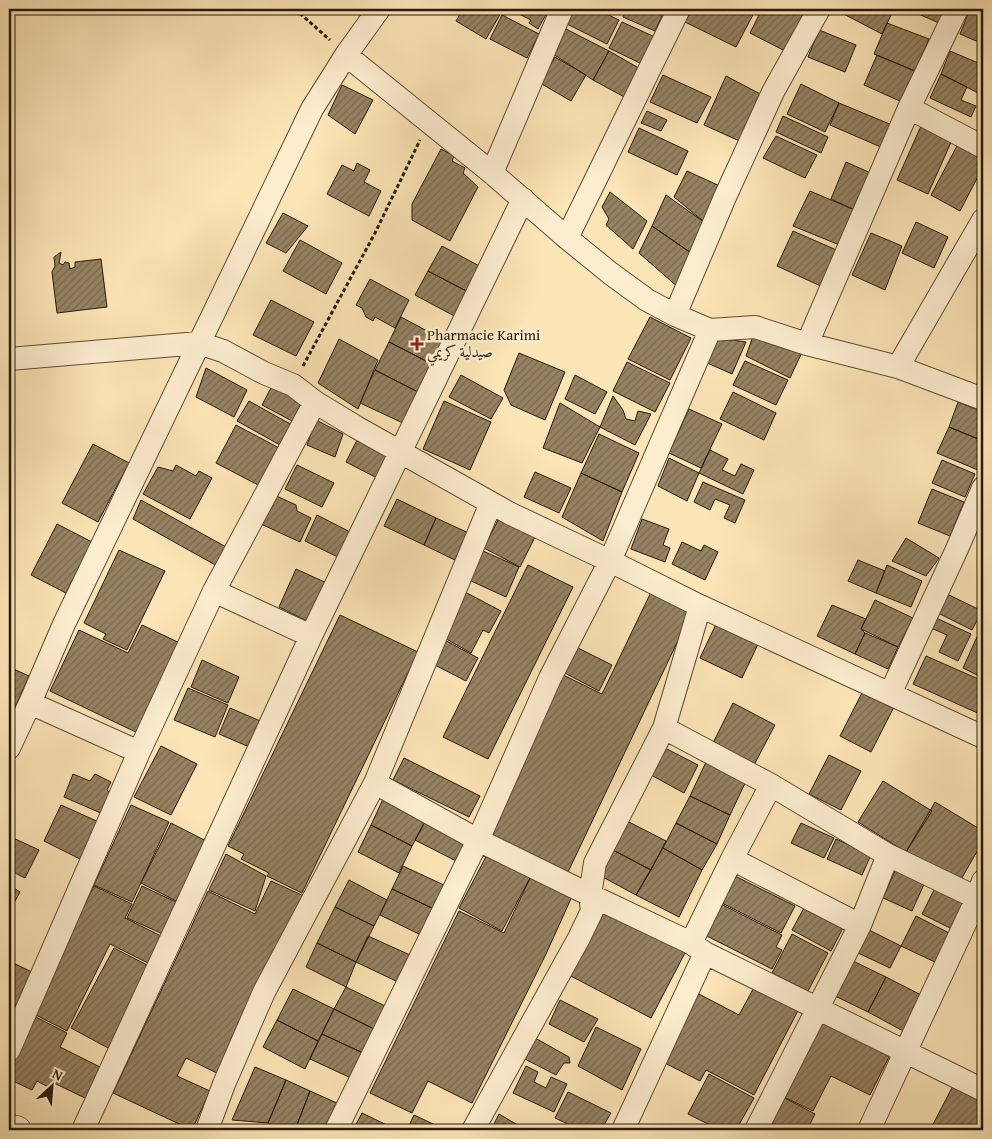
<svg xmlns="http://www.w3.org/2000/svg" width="992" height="1139" font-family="'Gentium Book Plus',Amiri,serif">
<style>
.building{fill:url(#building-hatch);stroke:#291a0a}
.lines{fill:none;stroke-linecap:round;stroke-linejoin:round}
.street-casing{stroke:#5e4c35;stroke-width:24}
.secondary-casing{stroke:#291a0a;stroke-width:29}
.path{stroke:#291a0a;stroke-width:3;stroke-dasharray:4 2.5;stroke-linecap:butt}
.street{stroke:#fcedcf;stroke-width:22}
.secondary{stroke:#fcedcf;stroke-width:28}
.poi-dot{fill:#8f2418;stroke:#fcedcf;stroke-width:2}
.labels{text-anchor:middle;stroke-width:5;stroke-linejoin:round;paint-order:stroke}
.poi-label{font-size:15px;fill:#291a0a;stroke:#fcedcf;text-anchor:start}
</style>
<defs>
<pattern id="building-hatch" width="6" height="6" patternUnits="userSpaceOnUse" patternTransform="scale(1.25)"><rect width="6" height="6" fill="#968363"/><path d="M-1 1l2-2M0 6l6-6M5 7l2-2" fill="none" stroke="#7a6a50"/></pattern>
</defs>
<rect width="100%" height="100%" fill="#fbe4b5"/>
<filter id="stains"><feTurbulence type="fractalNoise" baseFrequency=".004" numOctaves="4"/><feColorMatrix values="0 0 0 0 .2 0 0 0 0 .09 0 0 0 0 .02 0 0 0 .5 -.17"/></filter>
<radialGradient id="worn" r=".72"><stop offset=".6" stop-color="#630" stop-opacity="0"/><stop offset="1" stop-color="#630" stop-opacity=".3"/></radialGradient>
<path class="building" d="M463 9H497L502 11 486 39 456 21Z
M509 9H549L538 29 529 23 531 20Z
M574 9H596L619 20 607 44 567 24Z
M627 9H665L655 31 623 17Z
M691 9H756L736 47 685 22Z
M762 9H811L789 53 750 33Z
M836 9H894L882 34 836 10Z
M907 9H945L939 23Z
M970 9 983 14V44L960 34Z
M502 15 539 34 527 58 490 39Z
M622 22 657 38 644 65 609 48Z
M887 23 929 39 915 71 874 54Z
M564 28 609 51 593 80 553 54Z
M819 30 856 45 845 72 808 57Z
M609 51 644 71 628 99 593 80Z
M950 51 983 65V91L982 95 941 74Z
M877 55 915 71 902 102 864 85Z
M555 57 586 75 571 101 540 83Z
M941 74 967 87 961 100 976 106 971 117 930 98Z
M663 75 711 97 697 123 650 102Z
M726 76 766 97 744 143 704 125Z
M801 84 839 103 825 132 787 114Z
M342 85 373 100 355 134 328 115Z
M839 103 892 125 883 148 830 125Z
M647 111 667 120 661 131 641 123Z
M783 116 828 137 821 153 776 132Z
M921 126 952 140 928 194 897 180Z
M639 128 688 151 677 175 628 152Z
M776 136 817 155 805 178 763 158Z
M958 144 983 158V167L960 211 931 195Z
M441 149 454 156 452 161 465 168 463 173 478 187 450 241 412 220V204Z
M846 162 873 174 857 211 831 199Z
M357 163 370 170 364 182 381 191 369 216 327 194 342 165 354 171Z
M687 171 722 187 708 225 674 197Z
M810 191 857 211 842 246 793 226Z
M610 192 647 221 633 249 606 225 609 219 602 207Z
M666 195 708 225 694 255 652 226Z
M283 213 308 226 286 253 266 243Z
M916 222 948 237 934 268 902 253Z
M652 226 694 255 679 288 639 253Z
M793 231 841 252 825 288 777 266Z
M871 233 902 246 885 290 852 275Z
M300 240 342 263 326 294 283 271Z
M442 246 485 269 472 294 428 271Z
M61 252 59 263 63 265 65 262 69 263 70 269 75 267V262L101 259 107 307 57 313 52 272 55 266 54 257Z
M428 271 472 294 458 318 415 295Z
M370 279 409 300 395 328 375 317 373 321 366 317 362 308 356 305Z
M271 300 314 322 296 356 253 335Z
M401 317 444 340 432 364 389 342Z
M650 317 691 338 670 380 628 359Z
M753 336 804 348 790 378 746 356Z
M719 338 746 342 732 374 705 362Z
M339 339 378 360 358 409 318 383Z
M389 342 432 364 418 392 375 370Z
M519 353 565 372 545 420 511 405 504 390Z
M745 361 788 380 776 405 733 385Z
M627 362 670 383 655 412 613 391Z
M206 368 247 390 234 417 196 397Z
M375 370 418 392 403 423 360 403Z
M461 375 503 398 491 419 449 397Z
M575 375 607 392 595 414 565 399Z
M273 384 306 400 294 422 262 405Z
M733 392 776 413 764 440 720 419Z
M613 396 623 410 626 419 635 421 638 411 651 414 635 445 600 427Z
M249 401 292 425 280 445 237 421Z
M444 401 491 422 470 470 423 449Z
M958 402 983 412V441L949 427Z
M560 403 600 427 582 463 543 448Z
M689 409 722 424 701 468 669 453Z
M316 420 343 434 335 457 307 445Z
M236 425 281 449 260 486 216 463Z
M949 427 983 441V460L978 470 937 453Z
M599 434 639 453 622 492 581 473Z
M358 438 393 456 381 480 346 462Z
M93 444 129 463 98 522 62 503Z
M710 450 728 459 722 470 735 476 741 464 754 470 743 494 699 473Z
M669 458 699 473 687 501 658 486Z
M942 460 975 474 965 497 932 483Z
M176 465 196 476 199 471 212 478 190 519 143 494 158 467 173 471Z
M297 465 334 483 322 507 285 489Z
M535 472 571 488 559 513 524 497Z
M581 473 622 492 603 541 562 517Z
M703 482 745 500 735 523 724 518 730 505 715 499 710 510 694 502Z
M932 489 964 502 950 536 918 523Z
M270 493 296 505 297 511 311 518 300 542 261 524Z
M397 499 436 518 424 545 384 526Z
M141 500 228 548 219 567 133 519Z
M502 512 538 531 520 567 484 548Z
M317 515 356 535 344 560 305 541Z
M436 518 473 535 459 562 424 545Z
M642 519 669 529 663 545 670 548 665 562 631 549Z
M57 524 92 542 66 593 31 575Z
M906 538 939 558 926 576 892 561Z
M682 542 701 551 704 545 718 552 705 580 672 564Z
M119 550 165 571 127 650 103 639 106 634 84 623Z
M483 551 519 567 506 597 469 580Z
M858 560 885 571 876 593 848 581Z
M528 565 573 587 488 759 443 737Z
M887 565 922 581 911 607 876 593Z
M296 569 329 584 311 623 279 607Z
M653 588 693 609 568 872 484 834 561 674 602 694Z
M465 592 501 611 489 633 483 630 471 653 441 636Z
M945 593 982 611 972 630 936 612Z
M875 600 913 618 898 647 861 629Z
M832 605 866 619 861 629 865 633 855 654 817 636Z
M340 615 418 652 302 893 267 876 269 873 241 859 244 854 228 846Z
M936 618 971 634 958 661 939 652 947 635 931 628Z
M718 620 760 640 742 678 700 658Z
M983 624V642L976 639Z
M142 625 186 646 144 736 50 691 79 630 128 653Z
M865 633 898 647 888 669 855 654Z
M441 638 478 658 466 681 429 662Z
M976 639 983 642V678L963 668Z
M574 646 612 665 599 691 561 671Z
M926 656 983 681 982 715 913 684Z
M202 660 239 677 228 703 191 687Z
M9 667 29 676 13 712 9 710Z
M865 687 896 703 871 752 840 736Z
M188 688 228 705 215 737 174 720Z
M733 703 775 725 754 765 713 743Z
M230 708 265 723 254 749 219 734Z
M161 746 197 764 171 815 134 797Z
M665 748 698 765 684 793 651 775Z
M829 755 861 771 841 810 809 794Z
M404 758 480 796 469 817 393 780Z
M707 760 747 779 730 815 690 796Z
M73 774 90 781 95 774 111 782 107 790 113 796 103 814 64 797Z
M883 781 932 811 906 852 858 822Z
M385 795 427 818 412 846 371 825Z
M690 796 730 815 717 844 676 823Z
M935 802 983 831V841L959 883 906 852Z
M61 805 101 823 84 861 44 841Z
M131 805 169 822 132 902 94 885Z
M427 818 469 839 458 862 415 840Z
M625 820 666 841 651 870 611 849Z
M171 823 208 842 178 902 141 883Z
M676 823 717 844 702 870 663 848Z
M801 823 834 838 824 858 791 843Z
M371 825 412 846 399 873 358 852Z
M9 836 39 850 25 878 9 870Z
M836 839 871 855 862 875 827 859Z
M663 848 702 870 679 917 636 895Z
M611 849 651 870 636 895 599 875Z
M488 853 531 876 502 931 459 908Z
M226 854 266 876 255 911 209 890Z
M403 866 446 886 434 909 392 889Z
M896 869 925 882 912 911 883 898Z
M533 872 574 892 546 954 472 1103 428 1081 412 1113 370 1093 459 911 504 933Z
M729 873 795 906 781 933 716 900Z
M349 880 387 900 374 926 335 907Z
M271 881 304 896 219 1074 186 1058 177 1076 210 1091 192 1130 113 1093 208 891 255 914Z
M937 884 967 899 952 929 922 914Z
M9 885 20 892 9 912Z
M94 886 132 904 125 918 163 937 150 964 110 944 67 1031 32 1013Z
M142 886 178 903 163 934 127 918Z
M392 889 434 909 421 935 380 915Z
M715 901 782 935 776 947 782 950 772 969 699 932Z
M603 905 687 949 651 1018 567 974Z
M805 906 844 926 831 951 792 930Z
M335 907 374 926 356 962 317 943Z
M916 916 953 935 939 964 901 946Z
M867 929 901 946 890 968 856 952Z
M792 934 828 953 808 991 772 973Z
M368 936 410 955 398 982 356 962Z
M317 943 356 962 346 987 306 967Z
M114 948 153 968 110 1049 71 1028Z
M851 960 886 977 868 1012 833 995Z
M9 961 34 973 9 1025Z
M886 977 925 997 905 1032 868 1012Z
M757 982 801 1005 754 1095 706 1070 700 1081 659 1060 695 992 739 1015Z
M346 987 385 1006 374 1029 334 1009Z
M293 989 334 1009 318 1041 277 1020Z
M560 1000 598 1019 584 1042 549 1024Z
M334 1009 374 1029 363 1053 322 1034Z
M34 1016 67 1033 60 1047 104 1069 89 1100 54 1083 52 1089 37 1081 32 1090 9 1079V1066Z
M819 1017 891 1053 870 1095 831 1076 813 1111 780 1095Z
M277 1020 318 1041 305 1069 263 1047Z
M596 1027 641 1049 622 1090 578 1066Z
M322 1034 363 1053 351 1078 310 1059Z
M535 1038 569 1057 570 1063H564L556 1075 521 1057Z
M526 1066 538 1072 534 1082 546 1088 551 1077 567 1084 554 1112 513 1093Z
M255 1067 286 1080 268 1123 232 1120Z
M709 1074 754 1098 736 1130H720L688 1114Z
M286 1080 310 1091 295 1130H284L268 1123Z
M955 1082 983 1096V1118L977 1130H930Z
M310 1091 339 1104 330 1130H295Z
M568 1092 611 1113 601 1130H581L555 1118Z
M779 1095 815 1114 807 1130H784L766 1121Z
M362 1113 397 1130H353Z
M499 1114 526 1130H491Z
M414 1115 446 1130H407Z"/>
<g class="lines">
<g class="street-casing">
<path id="street" d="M346 55 492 173 567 238 610 273 647 300 675 315 710 330 755 327 807 344 898 367 983 399
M909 108 983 147
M492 173 562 9
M567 238 679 9
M675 315 725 197 773 92 819 9
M807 344 909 108 957 9
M9 359 199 343 223 351 264 373 293 385 315 402 356 427 509 513 610 561 700 606 983 737
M898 367 983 220
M214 591 311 636
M890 694 957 549 983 488
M30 703 139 752
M664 728 771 785 888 855 977 898
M9 748 30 703 64 624 312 109 346 55 379 9
M375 783 478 840 590 895 691 943 705 953 983 1090
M732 859 860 925
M691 943 732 859 771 785
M9 1050 139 752 214 591 315 402
M83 1130 311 636 523 199
M207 1130 224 1084 264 992 375 783 491 503
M336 1130 478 840 550 678 610 561 710 330
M473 1130 579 938 592 911 590 895 595 863 664 728 700 606
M623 1130 705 953
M756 1130 860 925 888 855
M869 1130 977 898 983 881"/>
</g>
<g class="secondary-casing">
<path id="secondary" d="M9 1128 17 1130"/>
</g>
<path class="path" d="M295 9 330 40
M303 366 375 233 420 140"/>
<use href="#street" class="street"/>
<use href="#secondary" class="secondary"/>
</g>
<path class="poi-dot" d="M414.5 336.5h5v5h5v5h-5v5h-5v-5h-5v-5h5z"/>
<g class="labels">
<g class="poi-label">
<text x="427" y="340">Pharmacie Karimi<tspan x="427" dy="17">صيدلية كريمي</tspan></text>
</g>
</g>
<rect width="992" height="1139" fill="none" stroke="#fbe4b5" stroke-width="30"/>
<rect x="10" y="10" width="972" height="1119" fill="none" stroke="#291a0a" stroke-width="2.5"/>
<rect x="15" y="15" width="962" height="1109" fill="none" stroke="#291a0a"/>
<g transform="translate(52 1086) rotate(26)" stroke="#fcedcf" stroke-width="4" paint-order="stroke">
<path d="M0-4L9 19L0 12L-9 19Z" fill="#291a0a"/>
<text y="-8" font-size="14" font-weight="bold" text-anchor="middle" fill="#291a0a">N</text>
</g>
<rect width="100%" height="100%" filter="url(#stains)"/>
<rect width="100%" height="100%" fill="url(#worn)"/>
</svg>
